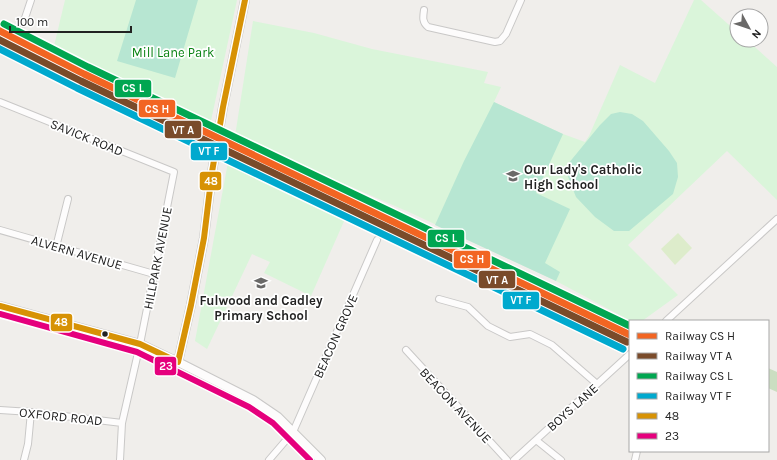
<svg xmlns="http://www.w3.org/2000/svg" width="777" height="460" font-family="Karla,sans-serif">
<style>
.grass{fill:#ddeccb}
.forest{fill:#cbdec1}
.park{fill:#daf5da}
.pitch{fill:#b7e6d2}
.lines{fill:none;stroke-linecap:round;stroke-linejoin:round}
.minor-casing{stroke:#c9c8c7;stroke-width:8}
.tertiary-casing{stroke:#c9c8c7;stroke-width:10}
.minor{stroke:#fdfcfc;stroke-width:6}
.tertiary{stroke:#fdfcfc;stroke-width:8}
.bus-1-casing{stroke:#fff;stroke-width:9}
.bus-2-casing{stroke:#fff;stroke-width:9}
.bus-1{stroke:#d79205;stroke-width:6}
.bus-2{stroke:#e5007d;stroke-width:6}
.rail-1-casing{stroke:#fff;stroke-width:10}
.rail-2-casing{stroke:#fff;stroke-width:10}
.rail-3-casing{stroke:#fff;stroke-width:10}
.rail-4-casing{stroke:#fff;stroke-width:10}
.rail-1{stroke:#f26522;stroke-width:7}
.rail-2{stroke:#7a4b2a;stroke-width:7}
.rail-3{stroke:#00a651;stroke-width:7}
.rail-4{stroke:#00a9ce;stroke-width:7}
.bus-dot{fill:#222;stroke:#fff;stroke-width:1.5}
.labels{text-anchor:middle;stroke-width:3.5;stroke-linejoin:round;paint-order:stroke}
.park-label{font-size:13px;fill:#0c8416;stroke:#fff}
.street-label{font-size:13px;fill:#222;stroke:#fff}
.poi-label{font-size:13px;font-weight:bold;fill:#222;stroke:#fff;text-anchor:start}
.line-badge{stroke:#fff;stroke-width:1.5}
.badge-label{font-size:11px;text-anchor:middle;font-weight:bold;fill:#fff}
</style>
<rect width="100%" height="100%" fill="#f0eeeb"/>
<path class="grass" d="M678 233 692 248 675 265 661 249Z"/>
<path class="forest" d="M768 368 777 372V392L768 388Z"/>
<path class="park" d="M65 0H237L209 130 54 46Z
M694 0H701L737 32V40H747L777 67V200L727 151 628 245 678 295 642 321H631L556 281 411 213 235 136 253 21 314 33 372 49 488 72 484 83 501 87 494 102 563 134 585 142 589 136 620 65 655 83Z
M228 162 345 219 311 296 264 273 270 262 252 254 207 349 195 341Z"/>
<path class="pitch" d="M136 0H198L175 78 117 61Z
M494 102 563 134 536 193 570 209 545 263 560 272 556 281 435 225 464 161Z
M620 112 632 114 643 121 669 151 677 163 678 177 673 194 629 231H614L595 217 576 197 567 174 568 164 600 125 611 114Z"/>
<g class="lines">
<g class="minor-casing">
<path id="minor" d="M424 10C423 17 422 22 428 27L495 42 500 41 506 34 521 0
M23 24 31 0
M0 102 174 172 140 344 122 423 120 460
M0 230 154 274
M56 247 68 199
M439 299 468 307 488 326 510 337 530 334 552 345 597 384
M666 321 777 219
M406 350 507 460
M0 410 31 412 122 423
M536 440 561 460
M24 460 28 444 31 412
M269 460 293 432 377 240
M514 460 630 354
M635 460 637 451"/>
</g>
<g class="tertiary-casing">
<path id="tertiary" d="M0 306 140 344 178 362 253 400 278 417 321 460
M178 362 191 305 204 238 212 172 223 107 245 0"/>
</g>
<use href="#minor" class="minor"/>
<use href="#tertiary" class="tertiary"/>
<g class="bus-1-casing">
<path id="bus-1" d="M0 306 140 344 178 362
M178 362 191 305 204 238 212 172 223 107 245 0"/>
</g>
<g class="bus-2-casing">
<path id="bus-2" d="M0 314 137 352 249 407 273 423 310 460"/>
</g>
<use href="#bus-1" class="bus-1"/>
<use href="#bus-2" class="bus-2"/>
<g class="rail-1-casing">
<path id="rail-1" d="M0 31 84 74 630 335"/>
</g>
<g class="rail-2-casing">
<path id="rail-2" d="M0 40 81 81 627 342"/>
</g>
<g class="rail-3-casing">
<path id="rail-3" d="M4 24 88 67 630 326"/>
</g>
<g class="rail-4-casing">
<path id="rail-4" d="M0 49 77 88 623 349"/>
</g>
<use href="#rail-1" class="rail-1"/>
<use href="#rail-2" class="rail-2"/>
<use href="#rail-3" class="rail-3"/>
<use href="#rail-4" class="rail-4"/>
</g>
<defs>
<g id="school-bare" transform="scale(1.08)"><path d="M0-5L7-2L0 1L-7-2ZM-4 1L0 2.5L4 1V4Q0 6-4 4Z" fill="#6a6968" stroke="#fff" stroke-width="2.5" paint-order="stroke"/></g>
</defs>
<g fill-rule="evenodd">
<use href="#school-bare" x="513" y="176"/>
<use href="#school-bare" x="261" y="283"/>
</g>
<circle class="bus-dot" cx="105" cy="334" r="3.5"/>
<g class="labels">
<g class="park-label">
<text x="173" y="57">Mill Lane Park</text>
</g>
<g class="street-label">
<text transform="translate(87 137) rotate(22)" y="5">SAVICK ROAD</text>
<text transform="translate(77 252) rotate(16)" y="5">ALVERN AVENUE</text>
<text transform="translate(157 258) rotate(-79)" y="5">HILLPARK AVENUE</text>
<text transform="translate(335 336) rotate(-66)" y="5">BEACON GROVE</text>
<text transform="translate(456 405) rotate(47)" y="5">BEACON AVENUE</text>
<text transform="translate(572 407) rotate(-42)" y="5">BOYS LANE</text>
<text transform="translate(61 416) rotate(6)" y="5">OXFORD ROAD</text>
</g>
<g class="poi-label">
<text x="524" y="174">Our Lady's Catholic<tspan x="524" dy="15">High School</tspan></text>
<text x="261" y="305" text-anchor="middle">Fulwood and Cadley<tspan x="261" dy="15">Primary School</tspan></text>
</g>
</g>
<g class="line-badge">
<rect x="114" y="79" width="38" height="19" rx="4" fill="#00a651"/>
<rect x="138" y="99" width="38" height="19" rx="4" fill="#f26522"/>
<rect x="164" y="120" width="38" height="19" rx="4" fill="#7a4b2a"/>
<rect x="190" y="142" width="38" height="19" rx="4" fill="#00a9ce"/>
<rect x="199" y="171" width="23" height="20" rx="4" fill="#d79205"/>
<rect x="427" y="229" width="38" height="19" rx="4" fill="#00a651"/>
<rect x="453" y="250" width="38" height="19" rx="4" fill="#f26522"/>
<rect x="478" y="270" width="38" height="19" rx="4" fill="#7a4b2a"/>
<rect x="502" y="291" width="38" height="19" rx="4" fill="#00a9ce"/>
<rect x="50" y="313" width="23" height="19" rx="4" fill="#d79205"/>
<rect x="154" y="356" width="23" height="20" rx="4" fill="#e5007d"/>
</g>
<g class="badge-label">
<text x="133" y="92">CS L</text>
<text x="157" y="113">CS H</text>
<text x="183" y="134">VT A</text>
<text x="209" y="155">VT F</text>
<text x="211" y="185">48</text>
<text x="446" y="242">CS L</text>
<text x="472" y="263">CS H</text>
<text x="497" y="284">VT A</text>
<text x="521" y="304">VT F</text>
<text x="61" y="326">48</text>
<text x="166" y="370">23</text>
</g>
<rect x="629" y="320" width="140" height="132" fill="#ffffff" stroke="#a7a7a7"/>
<rect x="637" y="333" width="20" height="6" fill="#f26522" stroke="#a7a7a7"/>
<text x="665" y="340" font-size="12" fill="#222222">Railway CS H</text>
<rect x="637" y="353" width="20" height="6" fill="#7a4b2a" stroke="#a7a7a7"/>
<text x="665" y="360" font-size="12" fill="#222222">Railway VT A</text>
<rect x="637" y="373" width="20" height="6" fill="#00a651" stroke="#a7a7a7"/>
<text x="665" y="380" font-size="12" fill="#222222">Railway CS L</text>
<rect x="637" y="393" width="20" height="6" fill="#00a9ce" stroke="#a7a7a7"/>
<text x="665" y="400" font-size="12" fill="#222222">Railway VT F</text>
<rect x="637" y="413" width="20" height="6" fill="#d79205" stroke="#a7a7a7"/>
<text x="665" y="420" font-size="12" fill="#222222">48</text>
<rect x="637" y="433" width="20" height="6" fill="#e5007d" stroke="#a7a7a7"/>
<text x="665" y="440" font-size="12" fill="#222222">23</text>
<g transform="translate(749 28) rotate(130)"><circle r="19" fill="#ffffff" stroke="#a7a7a7"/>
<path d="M0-3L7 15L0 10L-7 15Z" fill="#6a6968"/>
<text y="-6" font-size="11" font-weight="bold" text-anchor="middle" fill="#222222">N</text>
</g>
<path d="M10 26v6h121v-6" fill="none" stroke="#222222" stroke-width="2"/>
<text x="16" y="26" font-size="12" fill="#222222" stroke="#ffffff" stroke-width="3" paint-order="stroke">100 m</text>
</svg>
